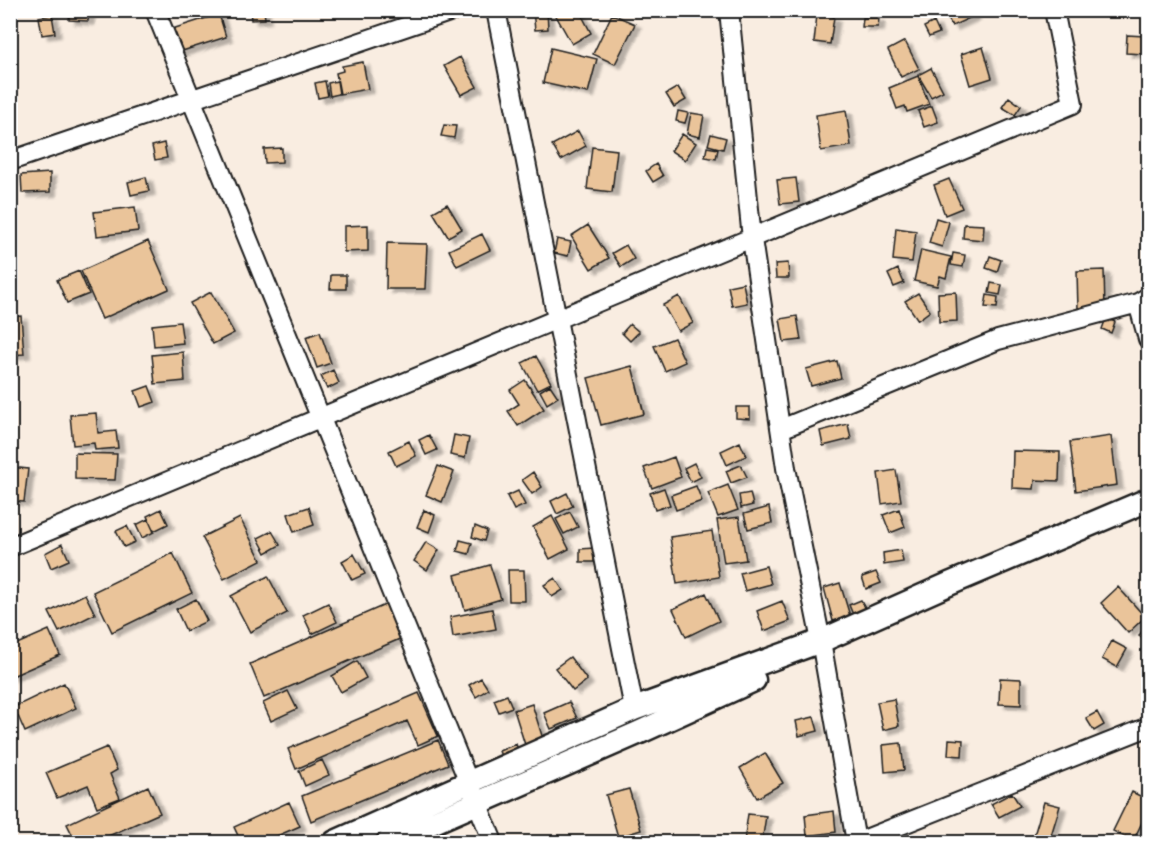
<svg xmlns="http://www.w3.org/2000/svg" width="1159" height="853" font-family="Mynerve,sans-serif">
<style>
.building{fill:#eac49a;stroke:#1c1c1c;stroke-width:1.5;filter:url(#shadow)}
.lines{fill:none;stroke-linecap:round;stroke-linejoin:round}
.minor-casing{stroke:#1c1c1c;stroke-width:22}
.tertiary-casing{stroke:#1c1c1c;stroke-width:27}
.minor{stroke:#fff;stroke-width:18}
.tertiary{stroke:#fff;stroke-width:22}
</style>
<defs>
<filter id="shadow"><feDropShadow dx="6" dy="4" stdDeviation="1.5" flood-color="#0004"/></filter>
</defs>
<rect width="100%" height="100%" fill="#f9ede1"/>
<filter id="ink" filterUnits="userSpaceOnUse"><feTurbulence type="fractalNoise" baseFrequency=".0167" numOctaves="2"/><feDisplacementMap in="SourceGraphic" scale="12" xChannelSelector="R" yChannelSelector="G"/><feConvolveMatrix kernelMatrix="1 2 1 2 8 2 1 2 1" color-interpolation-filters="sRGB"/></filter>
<g filter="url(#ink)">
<path class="building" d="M70 10H89L88 21 69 20Z
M250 10H264L265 19 251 20Z
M547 10 548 29 535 30 533 11Z
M562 10H579L591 33 572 44 555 14Z
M944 10H971L974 16 952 26Z
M219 14 226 37 176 53 169 30Z
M612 14 635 24 615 64 593 54Z
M52 15 55 33 42 35 39 17Z
M817 15 834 17 830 44 814 42Z
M863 18H879L878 27H862Z
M934 22 939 33 929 37 924 27Z
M1127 35 1145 36 1144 54 1126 53Z
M905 41 919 69 901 77 888 50Z
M983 47 992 78 970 85 961 54Z
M551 48 597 59 588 93 543 83Z
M460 57 477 87 461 95 444 66Z
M363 62 368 89 340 94 336 73 343 71 342 66Z
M931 68 943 91 931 97 918 75Z
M918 76 929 104 907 112 905 106 897 109 889 88Z
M325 81 328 96 318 98 315 83Z
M337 81 339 94 330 96 328 83Z
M678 87 686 100 674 107 666 94Z
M1009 97 1021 106 1015 115 1002 107Z
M932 106 938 122 924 127 918 111Z
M846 110 851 146 821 151 816 115Z
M678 111 688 113 685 123 676 121Z
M691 113 704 115 700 137 687 134Z
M444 125 456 126 454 138 441 136Z
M578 131 586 146 561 160 552 145Z
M682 134 696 143 685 160 671 151Z
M711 134 726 138 723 149 708 145Z
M164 143 167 158 155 160 152 146Z
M592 147 617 150 612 192 587 189Z
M707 147 718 149 716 159 705 157Z
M282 148V162L265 163 264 149Z
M656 164 663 176 653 182 646 171Z
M50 173V192L22 193 21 175Z
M146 177 149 191 131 195 128 182Z
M796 178 799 202 780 204 777 180Z
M949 179 962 208 945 215 934 185Z
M447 204 462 229 448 237 433 212Z
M135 207 138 231 97 236 94 212Z
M936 218 949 222 942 247 929 243Z
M964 224 984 225 983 240 963 238Z
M368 225V251L344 252V226Z
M588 225 609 258 591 269 571 236Z
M896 228 916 231 912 262 893 260Z
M482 234 490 250 457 266 449 250Z
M557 239 571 242 568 256 554 253Z
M148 241 169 289 102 319 81 271Z
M387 243 427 244 425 289H386Z
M626 245 634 259 621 267 612 253Z
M921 250 951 257 946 278 940 276 937 286 914 281Z
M953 253 965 255 963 267 951 265Z
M990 256 1001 260 997 272 986 268Z
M788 263 789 278H776L775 264Z
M898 269 904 283 894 287 888 274Z
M1104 270 1105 309 1078 310 1077 271Z
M79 271 89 294 67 303 57 280Z
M331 275H346V289H330Z
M743 283 747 303 732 306 728 286Z
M991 283 1002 285 1000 295 989 293Z
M211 292 234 333 213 344 190 303Z
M956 292 957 321 939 322 938 293Z
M918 293 930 311 918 320 905 301Z
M987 295 998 297 997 308 985 307Z
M679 296 693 323 678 331 663 305Z
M21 316 24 354 10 355V317Z
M797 316 801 340 784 342 780 319Z
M1106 318 1115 322 1111 333 1102 329Z
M180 322 183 343 154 346 152 325Z
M630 324 639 332 630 341 622 333Z
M320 332 331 363 317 368 306 337Z
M674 338 685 362 665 371 654 346Z
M183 352 185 381 155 384 152 355Z
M536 356 551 383 537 390 522 363Z
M837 361 841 378 811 386 806 369Z
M632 366 644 414 601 425 588 378Z
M333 370 339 383 327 389 321 376Z
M525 380 544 409 518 426 508 411 519 404 510 390Z
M550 385 558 397 547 404 540 391Z
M149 386 155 402 141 407 135 391Z
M736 407H750V419L736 418Z
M96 413 98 433 116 431 118 448 95 450 94 443 73 445 70 415Z
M848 424 851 439 823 446 820 431Z
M429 435 437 450 426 455 419 440Z
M454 435 469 438 465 458 450 455Z
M1111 436 1117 485 1076 491 1070 442Z
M409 441 416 456 396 466 389 451Z
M740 442 746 456 727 465 721 451Z
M1013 451 1060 452 1059 481 1035 480 1034 489 1012 488Z
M75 453 117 454 115 480 75 479Z
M674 457 681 477 652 488 644 468Z
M694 463 701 477 691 482 684 468Z
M741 465 747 477 731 483 726 471Z
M438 466 454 472 442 502 426 495Z
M11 467 28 469 24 502 10 501Z
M896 470 901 501 882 504 878 473Z
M533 472 542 487 532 494 522 480Z
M728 485 738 510 718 517 708 493Z
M696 486 702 501 676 510 671 495Z
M664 488 670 505 655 510 650 493Z
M518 491 525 505 514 510 507 496Z
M567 493 573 506 557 514 551 501Z
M750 493 753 505 741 508 739 495Z
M309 507 314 525 294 532 288 514Z
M769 507 772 523 748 529 744 514Z
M161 509 168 524 154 531 147 516Z
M899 509 905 527 890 533 883 515Z
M424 510 435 515 429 532 417 527Z
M570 512 578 527 564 534 556 519Z
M552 516 569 549 550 559 533 527Z
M739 517 746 560 724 563 717 520Z
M240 518 261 560 224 579 202 537Z
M148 519 154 532 142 538 136 525Z
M127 526 135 542 124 547 116 531Z
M475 526 487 531 484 541 472 537Z
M272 531 280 545 266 553 258 538Z
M712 531 719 577 677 584 670 537Z
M460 540 472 543 469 554 457 551Z
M426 542 439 550 427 570 414 561Z
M62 544 69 560 51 568 45 553Z
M594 548V562H580V549Z
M901 550 903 562 884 565 883 553Z
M173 553 192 593 112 632 93 592Z
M354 554 365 574 352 580 342 561Z
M490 565 501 599 465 610 455 575Z
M766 566 771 584 745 591 740 573Z
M508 570H524L525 601H509Z
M876 572 881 583 866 589 862 577Z
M268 576 287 613 250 632 231 596Z
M555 578 563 590 552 597 544 585Z
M840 583 850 616 833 621 824 588Z
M1118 587 1145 617 1128 633 1101 603Z
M706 593 719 621 686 637 673 609Z
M85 594 95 614 59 632 49 612Z
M196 599 207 621 186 631 176 609Z
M861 600 867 611 854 617 849 605Z
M782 601 790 621 764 631 757 611Z
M328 603 337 622 312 634 303 615Z
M387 604 402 638 264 698 250 664Z
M492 609 496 629 453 637 450 617Z
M1148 620V642L1139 636Z
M49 630 60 655 10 677V647Z
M1112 641 1127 649 1117 667 1102 659Z
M570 657 587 680 573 691 555 668Z
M357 661 366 678 341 692 332 676Z
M481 678 488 689 476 697 469 685Z
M1000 678 1021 679V705L999 704Z
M64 683 76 708 25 732 14 707Z
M288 691 297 709 271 721 263 703Z
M419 693 438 736 418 745 407 721 296 769 288 749Z
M507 695 512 707 499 712 494 700Z
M894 699 899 726 883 730 877 702Z
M569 702 577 718 551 729 544 713Z
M532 704 544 742 526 748 514 710Z
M1097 712 1104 725 1094 731 1086 718Z
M814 717 818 731 799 736 796 721Z
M949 739 963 740 962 756 948 755Z
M438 740 448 764 311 821 302 796Z
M901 743 904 770 885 772 883 745Z
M516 744 521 757 504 764 499 751Z
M107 747 117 770 110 774 120 798 97 807 88 785 57 798 46 773Z
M765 753 783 783 757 798 740 768Z
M322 760 329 775 305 786 299 771Z
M148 786 160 813 95 842H76L67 824Z
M629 789 641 830 618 837 606 795Z
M1132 792 1148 800V810L1133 841 1113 831Z
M1012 793 1020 806 999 817 991 804Z
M289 802 300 826 263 842H241L234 827Z
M1044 802 1060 806 1049 842H1032Z
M834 811 836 832 807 836 805 815Z
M748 814 766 816 762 842H744Z"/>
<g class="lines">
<g class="minor-casing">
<path id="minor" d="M155 10 493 842
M496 10 634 709
M729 10 752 239 786 468 821 641 856 842
M10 161 455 10
M1138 303 1148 339
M781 429 998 340 1138 303 1148 297
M10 547 1073 104 1054 10
M858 842 1148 727"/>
</g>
<g class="tertiary-casing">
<path id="tertiary" d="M335 842 634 709 821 641 949 584 1148 500
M388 842 638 733 754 680"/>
</g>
<use href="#minor" class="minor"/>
<use href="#tertiary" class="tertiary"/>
</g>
</g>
<rect width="1159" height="853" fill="none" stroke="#fff" stroke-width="36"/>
<rect x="18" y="18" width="1123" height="817" fill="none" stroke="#1c1c1c" stroke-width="2" filter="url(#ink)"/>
</svg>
